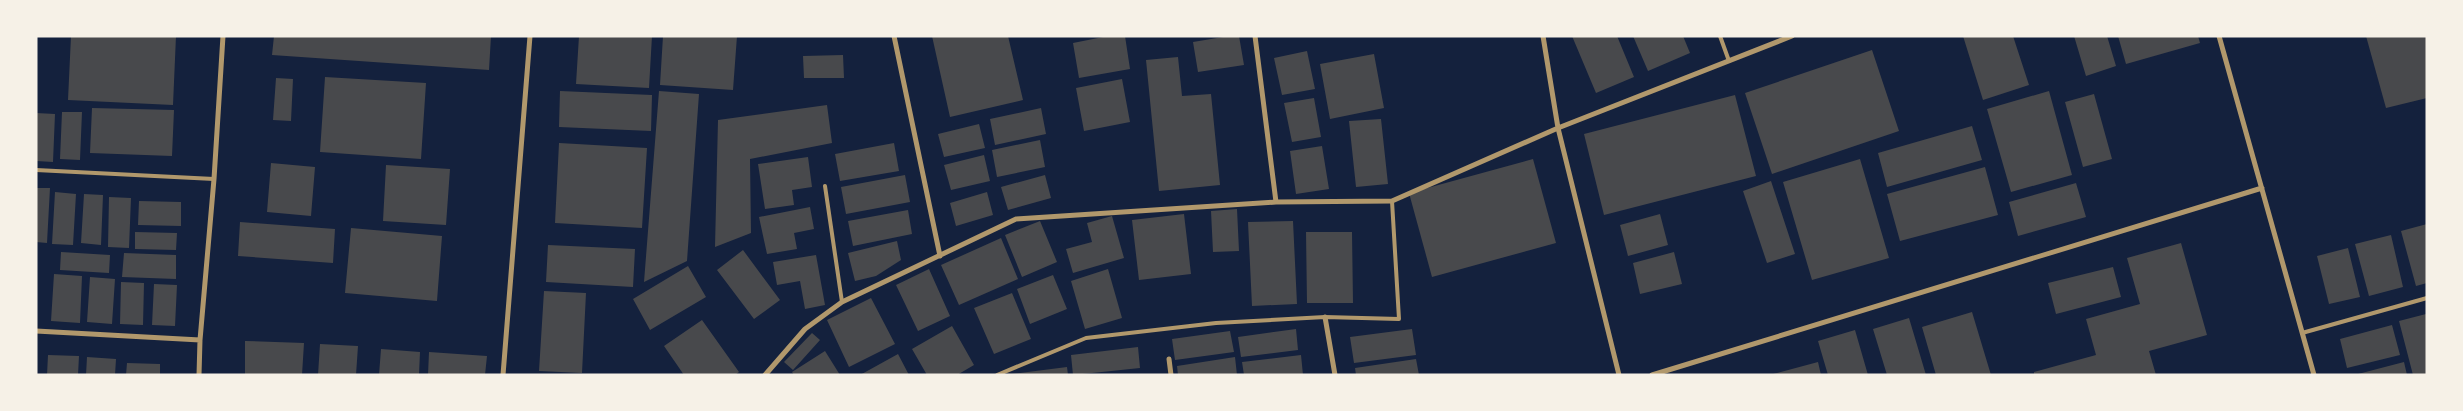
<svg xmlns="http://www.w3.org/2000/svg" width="2463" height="411" font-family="'Fira Sans',sans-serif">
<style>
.building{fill:#48494c}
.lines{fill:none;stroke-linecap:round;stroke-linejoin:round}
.service{stroke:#b1986c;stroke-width:4}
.minor{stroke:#b1986c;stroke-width:5}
</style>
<rect width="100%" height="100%" fill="#14213d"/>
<path class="building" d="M71 36H176L173 105 68 100Z
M274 36H491L489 70 272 55Z
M579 36H652L649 88 576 84Z
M663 36H737L733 90 660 85Z
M932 36H1008L1023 100 950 117Z
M1108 36H1125L1130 69 1079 78 1073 43Z
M1229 36H1239L1244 65 1198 72 1193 42Z
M1572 36H1617L1634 77 1596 93Z
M1633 36H1683L1690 53 1648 71Z
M1963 36H2013L2029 85 1983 100Z
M2074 36H2107L2116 66 2086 76Z
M2118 36H2198L2200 43 2126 64Z
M2366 36H2427V98L2386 108Z
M1872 50 1899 131 1772 174 1745 93Z
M1307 51 1315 89 1282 95 1274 58Z
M1374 54 1384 108 1330 119 1320 64Z
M843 55 844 78H804L803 56Z
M1178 57 1182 96 1211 94 1220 185 1159 191 1146 60Z
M325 77 426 83 421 159 320 152Z
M276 78 293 79 291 121 273 120Z
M1122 79 1130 122 1084 131 1076 88Z
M560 91 652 95 651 131 559 127Z
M659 91 699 94 687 261 644 282Z
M2049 91 2072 175 2011 192 1987 109Z
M2094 94 2112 159 2083 167 2065 102Z
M1735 95 1756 176 1604 215 1584 134Z
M1314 98 1321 137 1292 142 1284 103Z
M827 105 832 143 750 159 751 233 715 247 718 120Z
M92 108 174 110 172 156 90 153Z
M1041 108 1046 134 995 145 990 119Z
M62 112H82L80 160 60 159Z
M36 113 55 114 53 162 36 161Z
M1381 119 1388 184 1356 187 1349 121Z
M979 124 985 148 944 157 938 134Z
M1972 126 1982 160 1887 187 1878 153Z
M1040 140 1045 167 997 177 992 150Z
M559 143 647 148 642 228 555 223Z
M894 143 899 171 840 181 835 154Z
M1322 146 1329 189 1296 194 1290 151Z
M984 155 990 181 951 190 944 165Z
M808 157 812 187 792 190 794 205 765 209 758 164Z
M1533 159 1556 243 1432 277 1409 193Z
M1860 159 1889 258 1812 280 1783 182Z
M271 163 315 167 311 216 267 212Z
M386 165 450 169 446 225 383 221Z
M1985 167 1998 215 1900 241 1887 194Z
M905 175 910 202 846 214 841 187Z
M1045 175 1051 198 1008 210 1001 187Z
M1771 181 1795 254 1767 263 1743 191Z
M2076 183 2086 217 2018 236 2009 202Z
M36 188H50L47 243 36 242Z
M55 192 76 194 73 245 52 244Z
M987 192 993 215 956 226 950 203Z
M84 194 103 195 101 245 81 243Z
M109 197 131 198 129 248 108 247Z
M139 201 181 202V226L138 225Z
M810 207 814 229 794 233 797 249 767 254 759 217Z
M1237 209 1239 251 1213 252 1211 211Z
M908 210 912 234 853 246 848 221Z
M1184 214 1191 274 1139 280 1132 220Z
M1660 214 1668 245 1628 256 1620 225Z
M1112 216 1124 258 1073 273 1066 249 1092 242 1087 223Z
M1040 221 1057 262 1022 277 1005 235Z
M1293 221 1297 304 1252 306 1248 222Z
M240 222 335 229 333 263 238 256Z
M2427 224V283L2416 286 2401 231Z
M351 228 442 236 437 301 345 293Z
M135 232 177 233 176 250 135 249Z
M1306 232H1352L1353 303H1307Z
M2391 235 2403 287 2369 296 2355 244Z
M1001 238 1018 279 959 305 941 265Z
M897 241 901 260 876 276 855 281 848 253Z
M2181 243 2207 335 2149 351 2156 375H2034V372L2096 355 2086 319 2140 304 2127 258Z
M548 245 635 249 633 287 546 282Z
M2348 248 2360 297 2329 304 2317 256Z
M743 250 780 300 754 319 717 270Z
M61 252 110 255 109 273 60 270Z
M1674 252 1682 284 1640 294 1633 263Z
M124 253 176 255V279L122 277Z
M816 255 825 305 805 309 800 281 777 285 773 262Z
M688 266 706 297 650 330 633 299Z
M2113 267 2121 297 2056 314 2048 283Z
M929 269 950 316 918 331 896 285Z
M1108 269 1122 318 1085 329 1071 281Z
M54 274 82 276 80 323 51 321Z
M1053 275 1067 309 1030 324 1017 289Z
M90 277 115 279 112 324 87 322Z
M121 282 144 283 143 325 120 324Z
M154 284 177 285 175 326 152 325Z
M544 291 586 293 582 373 539 371Z
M1012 293 1031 339 994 354 974 308Z
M871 298 895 344 849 367 827 320Z
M1972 312 1991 375H1936L1922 327Z
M2426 314 2427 375H2413L2399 321Z
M1909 318 1926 375H1887L1873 329Z
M702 320 739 372 735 375H684L664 346Z
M2392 325 2400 355 2347 368 2340 339Z
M952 326 974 365 957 375H927L912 349Z
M1296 329 1298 350 1241 357 1238 337Z
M1412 329 1416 355 1354 363 1350 337Z
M1855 330 1868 375H1828L1818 341Z
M1230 331 1234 352 1175 360 1172 339Z
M812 333 820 340 793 370 784 362Z
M245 341 304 343 302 375H245Z
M320 344 358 346 356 375H318Z
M1138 347 1140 368 1073 375 1071 355Z
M381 349 420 352 419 375H379Z
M825 351 840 375H794L792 372Z
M429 352 487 356 485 375H428Z
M898 354 909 375H860Z
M48 355 79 356 78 375H47Z
M1301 355 1303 375H1244L1242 362Z
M87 357 116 359 115 375H86Z
M1235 357 1237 375H1178L1177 366Z
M1416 359 1419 375H1356L1355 368Z
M1818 362 1821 375H1773V374Z
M2404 362 2407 375H2358V374Z
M127 363 160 364V375H126Z
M1067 367 1068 375H1011V374Z"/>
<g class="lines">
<path class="service" d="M1720 36 1729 61
M36 170 214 179
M825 186 842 302
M2302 333 2427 298
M997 375 1086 338 1216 323 1325 317 1399 319 1392 201"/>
<path class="minor" d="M894 36 940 256
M1255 36 1276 202
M1543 36 1558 128 1619 375
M2219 36 2314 375
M1325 317 1335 375
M36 331 200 340
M1169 359 1171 375
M199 375 200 340 214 179 223 36
M503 375 530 36
M765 375 805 329 842 302 1016 219 1276 202 1392 201 1558 128 1792 36
M1652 375 2262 188"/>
</g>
<rect width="2463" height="411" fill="none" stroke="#f6f1e7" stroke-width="75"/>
</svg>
